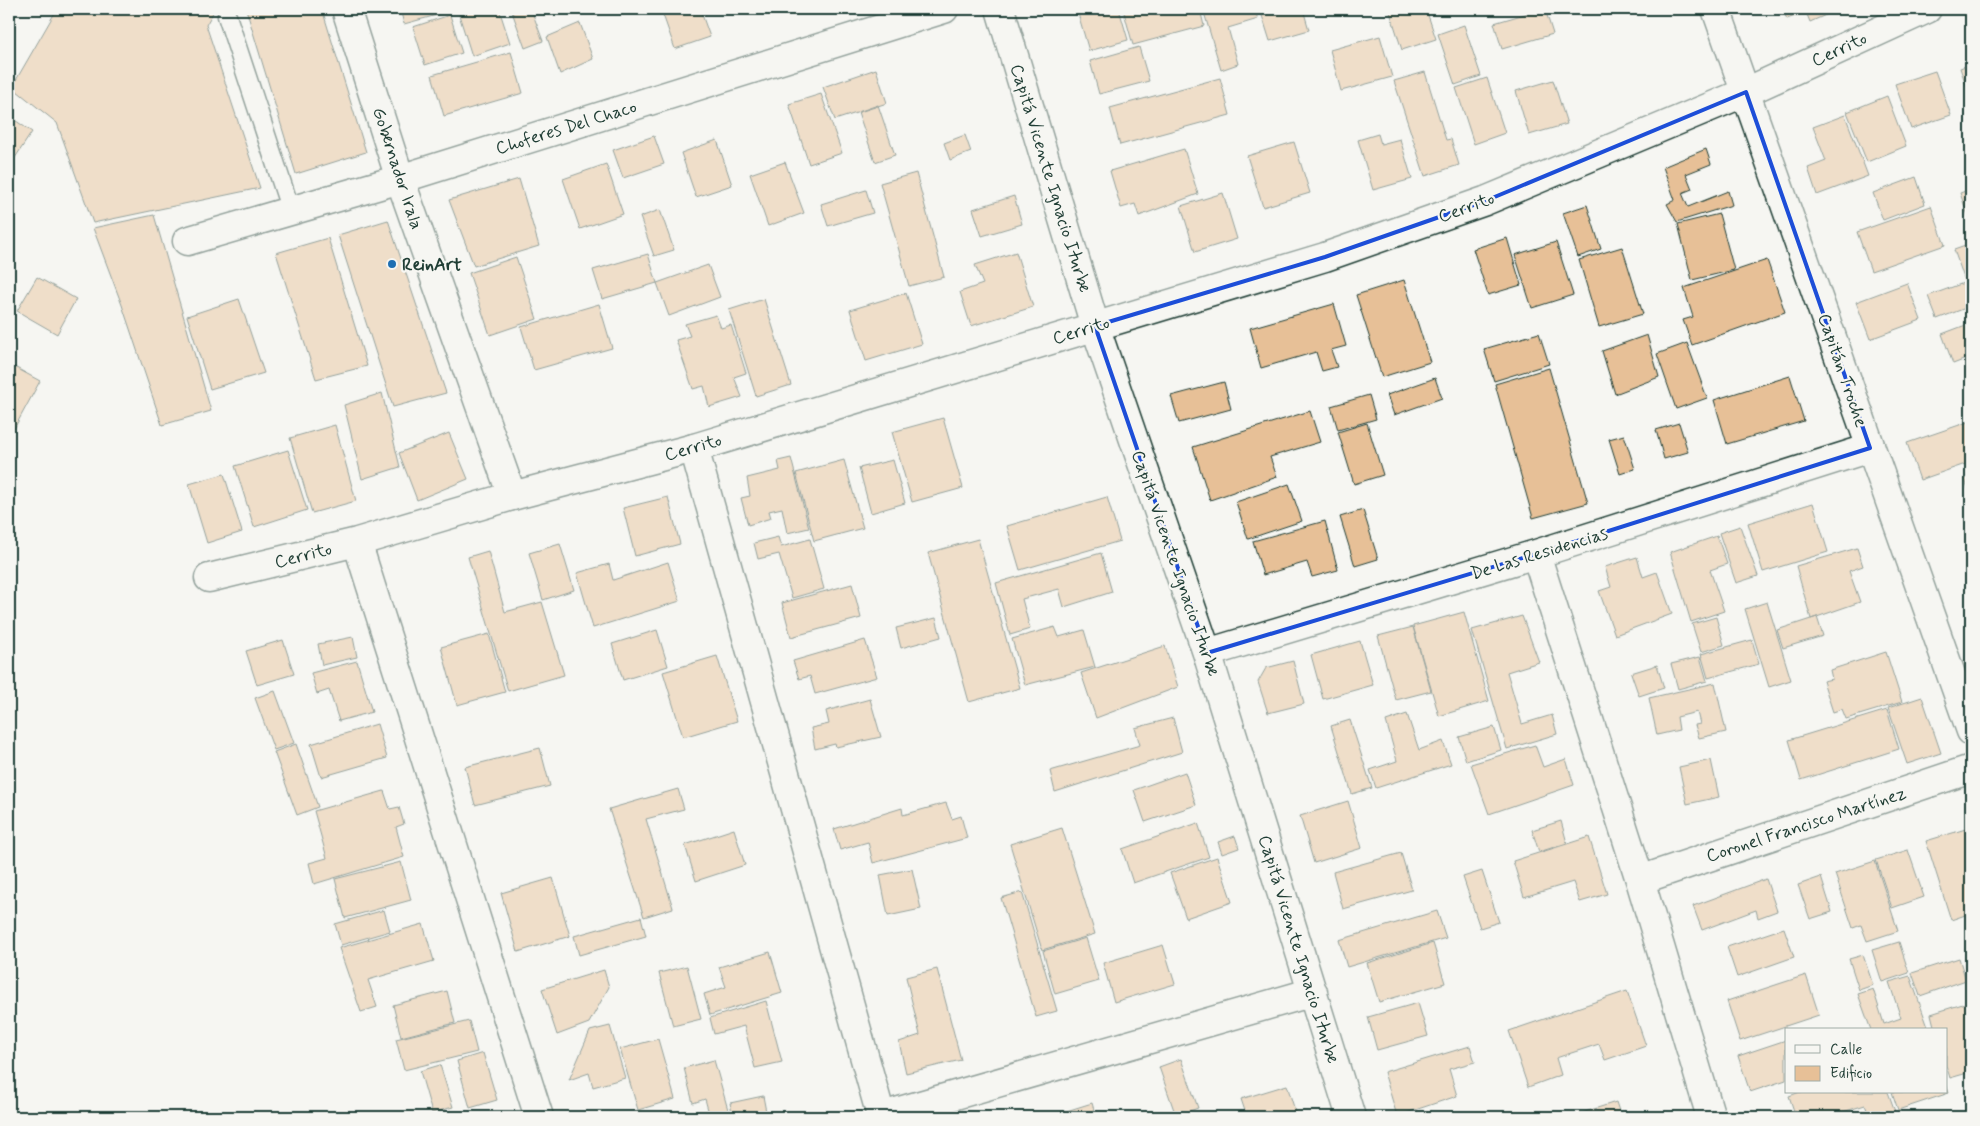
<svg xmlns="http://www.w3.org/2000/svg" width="1980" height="1126" font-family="Mynerve,sans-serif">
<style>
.building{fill:#e7c097;stroke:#1f3d34}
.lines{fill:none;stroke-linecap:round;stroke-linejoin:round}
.service-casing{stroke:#1f3d34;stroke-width:21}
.minor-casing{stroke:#1f3d34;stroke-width:31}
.tertiary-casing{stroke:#1f3d34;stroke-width:31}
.service{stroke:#f6f6f2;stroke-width:18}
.minor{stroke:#f6f6f2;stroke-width:28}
.tertiary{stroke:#f6f6f2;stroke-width:28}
.marked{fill:none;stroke:#1d4ed8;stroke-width:4;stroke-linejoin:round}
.poi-dot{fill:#1f6fb2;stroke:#f6f6f2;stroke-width:2}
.labels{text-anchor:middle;stroke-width:4.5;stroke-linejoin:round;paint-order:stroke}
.street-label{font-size:18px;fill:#1f3d34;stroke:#f6f6f2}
.poi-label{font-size:18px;font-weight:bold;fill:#1f3d34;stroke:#f6f6f2;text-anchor:start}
</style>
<rect width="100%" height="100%" fill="#f6f6f2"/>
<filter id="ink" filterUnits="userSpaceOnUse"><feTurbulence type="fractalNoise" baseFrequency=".02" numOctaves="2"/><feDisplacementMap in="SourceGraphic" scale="10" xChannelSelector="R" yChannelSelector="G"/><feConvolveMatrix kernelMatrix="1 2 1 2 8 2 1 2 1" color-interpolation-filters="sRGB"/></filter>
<g filter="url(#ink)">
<path class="building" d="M57 9H215L206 25 260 188 93 223 57 123 12 87Z
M246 9H322L366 152 296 174Z
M400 9H459L404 24Z
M479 9H499L510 43 472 56 459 15Z
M511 9H531L543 41 525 48Z
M661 9H700L710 37 675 49Z
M1083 9H1119L1128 40 1089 51 1077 10Z
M1123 9H1200L1204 26 1133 45Z
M1203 9H1254L1258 19 1228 28 1238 64 1221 70Z
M1260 9H1303L1309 30 1270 41Z
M1389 9H1426L1436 39 1402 50Z
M1542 9H1545L1553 34 1502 49 1494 23Z
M1782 9H1839L1810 22 1806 12 1787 19Z
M450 15 462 53 425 65 413 27Z
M580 23 593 59 560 74 547 37Z
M1464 25 1481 76 1455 85 1438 34Z
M1380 36 1392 77 1341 91 1330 50Z
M1139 47 1149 81 1099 94 1090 61Z
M511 52 523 93 444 116 432 75Z
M1971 64V99L1960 68Z
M876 69 887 103 835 120 823 87Z
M1935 71 1951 115 1911 129 1895 84Z
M1425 72 1446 140 1451 139 1459 165 1425 176 1394 81Z
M1220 78 1230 115 1120 145 1110 108Z
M1487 78 1505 133 1474 144 1456 88Z
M1553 80 1567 124 1529 135 1516 91Z
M821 94 842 153 809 164 789 104Z
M1887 96 1906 146 1867 162 1847 112Z
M878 105 895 155 875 162 858 112Z
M1845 115 1868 176 1817 195 1808 168 1826 161 1813 127Z
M9 116 32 132 9 167Z
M1378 134 1381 144 1400 139 1412 179 1373 190 1358 140Z
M965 135 971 152 950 160 944 143Z
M654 136 664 164 623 178 613 150Z
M717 140 732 185 696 197 681 153Z
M1294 142 1310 193 1263 207 1247 156Z
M1184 149 1198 194 1139 216 1135 204 1121 208 1110 171Z
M1706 149 1711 164 1686 174 1692 189 1682 193 1688 207 1728 191 1732 205 1677 222 1667 204 1675 200 1663 167Z
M785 162 804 213 768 226 750 174Z
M606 164 623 214 580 229 563 179Z
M916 173 944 277 909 286 880 183Z
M1916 177 1925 204 1883 220 1873 193Z
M519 179 539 246 474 266 449 200Z
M1971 189V224L1960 193Z
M866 190 873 213 828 226 821 204Z
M1223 193 1237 239 1195 252 1181 206Z
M1014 196 1022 224 982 236 973 209Z
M1587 205 1601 249 1578 257 1563 213Z
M1931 206 1945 245 1871 271 1857 232Z
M660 210 674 250 654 256 640 217Z
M1719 214 1734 270 1692 280 1678 224Z
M154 215 211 411 162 425 122 305 93 228Z
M388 220 446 393 393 407 338 235Z
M328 238 367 366 316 379 276 253Z
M1507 238 1521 285 1488 295 1473 249Z
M1556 242 1573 295 1532 308 1515 255Z
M1971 244V276L1964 278 1954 250Z
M1622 247 1643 314 1599 327 1579 260Z
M1016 252 1033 307 971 326 960 292 983 284 975 265Z
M648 254 657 283 602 299 593 270Z
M516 257 537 319 490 335 469 273Z
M1767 260 1785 312 1692 345 1683 320 1693 317 1684 288Z
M708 265 720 297 669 316 657 283Z
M37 277 76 299 57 334 17 311Z
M1404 280 1430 362 1382 377 1356 295Z
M1969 281 1971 287V306L1937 319 1928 296Z
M1907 283 1921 320 1870 339 1856 302Z
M906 293 922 344 866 361 850 310Z
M239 299 264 373 210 389 187 316Z
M764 299 791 385 756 396 729 310Z
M599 304 612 348 534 370 521 327Z
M1334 304 1346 346 1331 350 1337 367 1322 371 1316 352 1261 368 1250 328Z
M716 315 721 328 731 325 746 373 734 377 742 397 709 407 704 386 693 389 676 340 690 336 685 324Z
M1971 323V357L1953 364 1942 334Z
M1539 333 1549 364 1494 381 1484 349Z
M1647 335 1659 377 1615 394 1602 351Z
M1687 343 1707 398 1676 409 1657 354Z
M9 364 40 381 9 438Z
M1549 368 1588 503 1533 518 1495 384Z
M1790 376 1804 421 1727 444 1714 400Z
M1435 378 1442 398 1394 415 1387 395Z
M1224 382 1231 409 1179 423 1171 396Z
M382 393 400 467 362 479 344 405Z
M1369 395 1376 419 1338 430 1331 406Z
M1310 411 1320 442 1270 457 1277 477 1210 500 1193 447Z
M943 418 963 488 912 502 892 432Z
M1971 421V462L1920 480 1907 443Z
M1367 423 1383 475 1354 484 1338 432Z
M1679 423 1688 452 1664 459 1656 430Z
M335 425 356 501 312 513 290 438Z
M449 433 468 479 417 500 399 453Z
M1624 435 1635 469 1620 474 1609 439Z
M288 450 307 510 254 527 235 466Z
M791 458 809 528 787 533 782 508 769 511 771 518 748 525 741 498 750 496 747 478 780 470 778 461Z
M844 460 863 528 814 541 796 473Z
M893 460 905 503 871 513 859 468Z
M224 474 242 532 207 543 189 484Z
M1971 477V498L1965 479Z
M1289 484 1302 521 1248 539 1236 502Z
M668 497 680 544 635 556 623 508Z
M1107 497 1120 541 1020 570 1007 526Z
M1813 503 1828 552 1763 572 1748 523Z
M1363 510 1378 559 1355 566 1340 517Z
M1325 521 1338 570 1312 577 1307 562 1263 575 1253 541Z
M1740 526 1758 576 1736 583 1719 533Z
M1717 536 1727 564 1710 570 1724 611 1691 622 1670 552Z
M778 537 781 547 810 539 824 589 792 598 779 554 758 559 754 543Z
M978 539 1020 688 969 702 928 553Z
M560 544 574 590 543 600 529 553Z
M1857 548 1863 566 1849 571 1860 602 1811 619 1796 566Z
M488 551 505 612 542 602 564 675 508 691 468 557Z
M1101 553 1112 592 1064 607 1059 589 1022 599 1030 629 1010 635 996 583Z
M1637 557 1643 577 1657 572 1672 614 1615 635 1599 591 1611 587 1605 567Z
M668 562 680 601 593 628 577 573 609 564 613 580Z
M852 584 861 618 791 637 782 603Z
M1767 602 1791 680 1769 687 1745 609Z
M1464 612 1489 701 1439 716 1413 626Z
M1522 616 1539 662 1507 672 1522 724 1552 715 1557 734 1507 749 1472 630Z
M1716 617 1724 645 1701 652 1692 624Z
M1817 617 1823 636 1783 648 1777 630Z
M936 618 941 637 901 648 896 628Z
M1055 627 1059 637 1084 630 1095 667 1025 685 1012 639Z
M1413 627 1431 691 1396 700 1378 636Z
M657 630 668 666 623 680 612 644Z
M489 634 505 692 457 705 441 647Z
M353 637 357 657 322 665 318 644Z
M283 640 294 674 257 685 246 651Z
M865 640 877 677 815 694 810 676 799 679 793 661Z
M1752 640 1759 664 1708 678 1701 654Z
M1360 641 1373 685 1323 699 1311 655Z
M1165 646 1178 687 1096 718 1081 673Z
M1886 652 1902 702 1846 719 1842 709 1833 712 1823 681 1832 679 1830 670Z
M717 656 737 721 683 737 663 672Z
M1700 657 1707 681 1678 689 1671 664Z
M357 661 372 712 339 721 329 690 317 694 311 673Z
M1293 661 1304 704 1268 713 1258 682 1266 668Z
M1657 665 1664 688 1639 696 1631 673Z
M1715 683 1726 732 1699 738 1695 725 1700 724 1697 712 1677 717 1679 730 1657 735 1649 698Z
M275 691 294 743 274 750 255 698Z
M1922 697 1941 753 1907 764 1888 708Z
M870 699 881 737 836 747 835 744 815 749 811 728 829 724 826 711Z
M1887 710 1899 749 1801 780 1789 740Z
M1407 714 1419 750 1443 741 1451 764 1376 788 1370 770 1397 761 1386 721Z
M1173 718 1182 752 1055 792 1050 771 1140 745 1135 728Z
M1350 720 1372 788 1352 794 1331 726Z
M377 724 387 758 321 777 311 744Z
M1494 727 1501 750 1466 761 1459 737Z
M296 744 318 807 297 815 274 752Z
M1535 745 1543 767 1566 759 1574 785 1489 814 1471 764Z
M540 748 550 786 475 805 465 767Z
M1711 760 1719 797 1687 804 1679 767Z
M1185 772 1196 805 1145 822 1134 790Z
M678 789 684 809 646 819 673 908 644 917 609 809Z
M384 791 390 809 399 807 404 824 396 827 404 857 314 884 309 863 327 858 314 811Z
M1348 801 1362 848 1314 863 1300 816Z
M946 803 952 819 961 816 967 838 873 863 868 842 840 850 834 829 902 808 903 815Z
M1561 821 1567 843 1539 852 1532 830Z
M1198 823 1209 857 1133 883 1122 849Z
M1062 828 1095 934 1042 950 1010 844Z
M1969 828 1971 835V913L1951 920 1926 841Z
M734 829 745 865 696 881 685 845Z
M1235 836 1239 848 1222 854 1218 842Z
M1589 837 1607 894 1580 902 1573 882 1524 897 1513 861Z
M1908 850 1924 897 1892 908 1876 860Z
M1401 853 1412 890 1343 909 1333 872Z
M1217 857 1232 902 1186 918 1170 873Z
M1875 861 1898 931 1867 941 1861 925 1853 928 1835 874Z
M401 862 411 900 345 918 335 879Z
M912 869 921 909 888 916 880 875Z
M1482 871 1499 922 1480 928 1463 877Z
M1821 877 1832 912 1810 919 1798 885Z
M553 878 570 936 518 952 501 893Z
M1766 879 1777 911 1758 918 1756 910 1702 930 1693 906Z
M1022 892 1057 1011 1036 1017 1001 898Z
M384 910 390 931 341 945 335 924Z
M1437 911 1446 938 1347 967 1339 940Z
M641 917 646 936 579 955 574 936Z
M423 924 434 961 368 980 377 1007 361 1012 339 948Z
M1784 928 1794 957 1737 977 1727 947Z
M1086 938 1099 981 1055 994 1043 951Z
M1899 942 1909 973 1882 982 1872 950Z
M1433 943 1445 983 1379 1002 1367 963Z
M1163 945 1175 984 1114 1002 1103 963Z
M770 952 782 993 710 1015 704 994 726 987 719 967Z
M1863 955 1873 985 1859 990 1849 959Z
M1959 958 1966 980 1920 996 1912 973Z
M687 966 701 1019 673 1026 659 973Z
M937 969 961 1060 906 1073 899 1042 920 1035 906 977Z
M604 970 609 987 589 1023 557 1035 542 989Z
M1806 975 1819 1015 1740 1041 1727 1001Z
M1910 976 1929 1030H1871L1858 994 1873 989 1884 1024 1901 1018 1889 982Z
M447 991 455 1023 401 1037 393 1005Z
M1627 991 1646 1046 1605 1060 1599 1044 1556 1058 1561 1075 1528 1087 1509 1031Z
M766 1001 782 1062 755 1068 744 1026 714 1034 710 1018Z
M1969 1002 1971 1010V1072L1950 1078 1946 1065V1030H1935L1931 1014Z
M1418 1003 1428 1036 1377 1050 1368 1017Z
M469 1021 477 1052 404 1070 396 1039Z
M610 1026 625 1078 593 1087 589 1073 569 1080 590 1031Z
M658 1039 675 1099 638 1110 620 1049Z
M1786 1040V1080L1750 1092 1738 1056Z
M1470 1046 1475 1062 1449 1069 1457 1096 1397 1116 1384 1072Z
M483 1053 497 1100 470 1108 457 1061Z
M1181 1059 1198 1108 1176 1116 1159 1067Z
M714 1060 730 1117H710L705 1099 693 1103 684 1068Z
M440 1065 453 1107 432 1113 420 1071Z
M1946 1084 1949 1093 1898 1110 1892 1092H1946Z
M1287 1085 1297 1117H1247L1241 1099Z
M1800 1092H1888L1897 1117H1870L1865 1105 1827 1117H1796L1789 1096Z
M763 1096 767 1117H733L730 1103Z
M1616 1102 1621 1117H1569Z
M1092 1103 1096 1117H1062L1060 1113Z"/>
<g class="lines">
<g class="service-casing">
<path id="service" d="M227 16 291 211"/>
</g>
<g class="minor-casing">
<path id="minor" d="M1000 9 1095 326 1207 653 1351 1117
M1716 9 1971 731
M187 241 400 179 944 9
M694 448 881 1116
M357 542 539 1117
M1536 554 1640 880 1711 1117
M209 578 357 542 512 496
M1207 653 1536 554 1870 448
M1640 880 1971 769
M879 1117 1313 992"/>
</g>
<g class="tertiary-casing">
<path id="tertiary" d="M346 9 400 179 512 496 694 448 1325 257 1485 201 1746 92 1927 9"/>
</g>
<use href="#service" class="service"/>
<use href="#minor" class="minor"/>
<use href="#tertiary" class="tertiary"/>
</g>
</g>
<path d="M0 0H1980V1126H0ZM1746 92 1870 448 1536 554 1207 653 1095 326 1325 257 1485 201Z" fill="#f6f6f2" fill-opacity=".55" fill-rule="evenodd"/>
<path class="marked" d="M1746 92 1870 448 1536 554 1207 653 1095 326 1325 257 1485 201Z"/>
<circle class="poi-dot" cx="392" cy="264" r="5"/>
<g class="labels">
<g class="street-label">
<text transform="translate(1839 49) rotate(-25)" y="6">Cerrito</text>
<text transform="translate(566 127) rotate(-17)" y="6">Choferes Del Chaco</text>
<text transform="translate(398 168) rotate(72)" y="6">Gobernador Irala</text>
<text transform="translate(1051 178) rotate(73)" y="6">Capitá Vicente Ignacio Iturbe</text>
<text transform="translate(1466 207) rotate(-20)" y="6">Cerrito</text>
<text transform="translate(1081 330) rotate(-17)" y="6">Cerrito</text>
<text transform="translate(1843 370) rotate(71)" y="6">Capitán Troche</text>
<text transform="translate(693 447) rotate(-16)" y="6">Cerrito</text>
<text transform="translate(1539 553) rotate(-17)" y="6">De Las Residencias</text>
<text transform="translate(303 555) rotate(-14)" y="6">Cerrito</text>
<text transform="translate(1176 563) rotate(71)" y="6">Capitá Vicente Ignacio Iturbe</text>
<text transform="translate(1806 824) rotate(-18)" y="6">Coronel Francisco Martínez</text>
<text transform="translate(1299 949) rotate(73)" y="6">Capitá Vicente Ignacio Iturbe</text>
</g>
<g class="poi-label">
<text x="402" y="270">ReinArt</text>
</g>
</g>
<rect width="1980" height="1126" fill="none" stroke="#f6f6f2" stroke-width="30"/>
<rect x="15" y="15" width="1950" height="1096" fill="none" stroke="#1f3d34" stroke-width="2" filter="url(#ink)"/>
<rect x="1785" y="1028" width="162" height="65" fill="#f6f6f2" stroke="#a0aca6"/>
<rect x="1795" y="1045" width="25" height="8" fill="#f6f6f2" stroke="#a0aca6"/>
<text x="1830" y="1054" font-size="15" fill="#1f3d34">Calle</text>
<rect x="1795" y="1066" width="25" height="15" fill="#e7c097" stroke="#a0aca6"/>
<text x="1830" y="1078" font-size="15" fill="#1f3d34">Edificio</text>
</svg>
